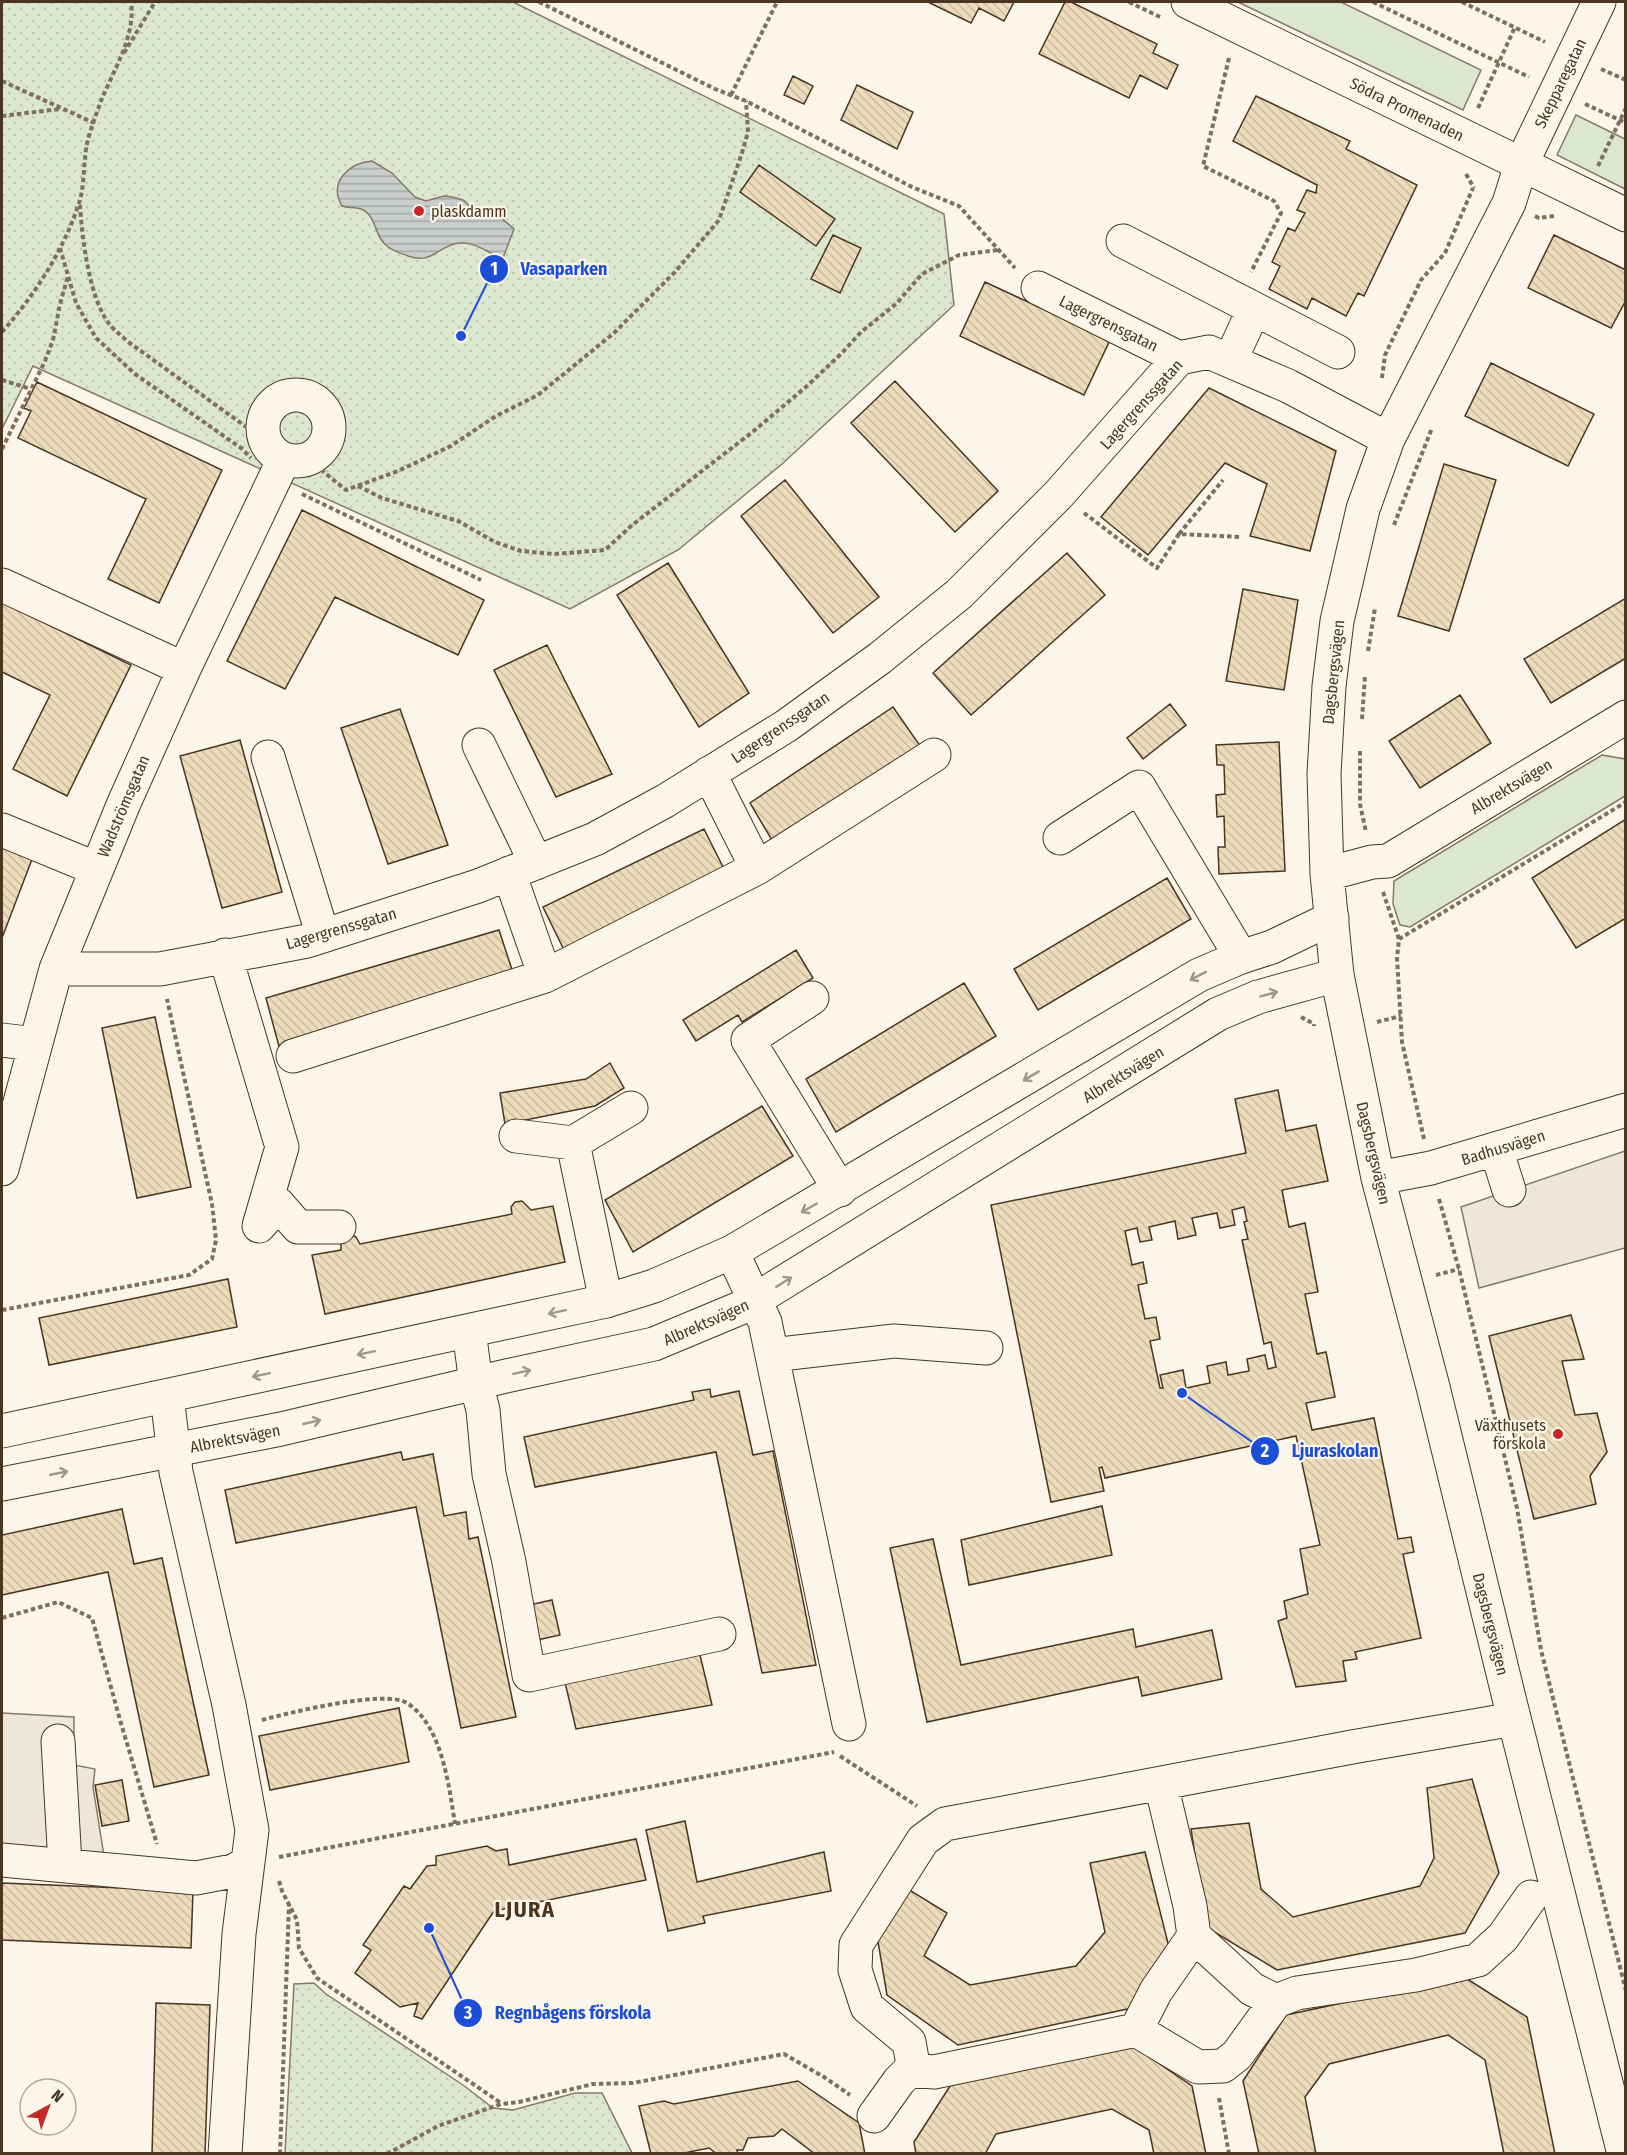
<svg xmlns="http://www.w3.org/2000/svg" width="1627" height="2155" font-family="'Fira Sans Condensed',sans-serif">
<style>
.grass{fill:#dce7d0;stroke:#887966;stroke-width:1.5}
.park{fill:url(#park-dots);stroke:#887966;stroke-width:1.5}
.parking{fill:#ede7d9;stroke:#887966;stroke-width:1.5}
.water{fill:url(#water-rules);stroke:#887966;stroke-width:1.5}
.building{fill:url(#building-back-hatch);stroke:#4a3520;stroke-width:1.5;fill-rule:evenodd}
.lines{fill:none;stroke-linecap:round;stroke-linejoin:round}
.minor-casing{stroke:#4a3520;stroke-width:35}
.major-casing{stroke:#4a3520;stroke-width:35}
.path{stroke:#7f6f5c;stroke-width:4;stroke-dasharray:4.5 3;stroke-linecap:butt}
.minor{stroke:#fbf6e9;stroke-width:33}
.major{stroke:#fbf6e9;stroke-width:33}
.oneway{stroke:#a29684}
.poi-dot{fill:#c62828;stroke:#fbf6e9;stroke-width:2}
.labels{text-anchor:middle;stroke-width:4.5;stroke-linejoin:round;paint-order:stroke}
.street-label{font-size:16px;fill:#4a3520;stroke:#fbf6e9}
.poi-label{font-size:16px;fill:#4a3520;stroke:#fbf6e9;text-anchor:start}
.district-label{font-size:22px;font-weight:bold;letter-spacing:1.5px;fill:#4a3520;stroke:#fbf6e9}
.leader{fill:none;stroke:#1d4ed8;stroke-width:2}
.callout-dot{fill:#1d4ed8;stroke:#fbf6e9;stroke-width:2}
.mark-label{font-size:18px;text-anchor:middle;font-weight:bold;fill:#fff}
.callout-label{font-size:18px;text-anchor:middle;font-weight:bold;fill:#1d4ed8;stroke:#fbf6e9;stroke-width:4.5;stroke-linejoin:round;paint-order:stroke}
</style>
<defs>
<pattern id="park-dots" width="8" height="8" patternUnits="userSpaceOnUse" patternTransform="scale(1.5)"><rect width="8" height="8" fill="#dce7d0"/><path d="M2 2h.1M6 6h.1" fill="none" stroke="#bec7b2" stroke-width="1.8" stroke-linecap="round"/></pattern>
<pattern id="water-rules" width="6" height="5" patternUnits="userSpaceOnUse" patternTransform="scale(1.5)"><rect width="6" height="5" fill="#c9cecd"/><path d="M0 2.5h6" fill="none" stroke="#a5a8a6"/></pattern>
<pattern id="building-back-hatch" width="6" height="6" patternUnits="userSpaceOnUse" patternTransform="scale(1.5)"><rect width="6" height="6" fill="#ecdcbc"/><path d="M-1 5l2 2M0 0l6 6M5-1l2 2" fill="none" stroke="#ccbda1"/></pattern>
</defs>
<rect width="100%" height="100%" fill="#fbf6e9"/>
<path class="grass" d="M1238 2H1341L1481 70 1463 110Z
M1576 115 1625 139V189L1557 155Z
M1602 755 1625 759V796L1410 927 1400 925 1393 904 1394 881Z"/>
<path class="park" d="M2 2H513L944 214 954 305 782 464 678 550 570 609 33 366 2 429Z
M314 1983 326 1994 463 2085 493 2108 513 2110 575 2093H602L632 2153H285L294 1984Z"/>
<path class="parking" d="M1625 1151V1248L1479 1288 1461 1207Z
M2 1713 74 1717V1765L95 1769 93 1787 104 1856 2 1852Z"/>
<path class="water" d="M372 161 392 173 415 197 426 201 444 196 452 197 463 200 481 216 500 217 514 229 503 258C488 254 477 242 460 243 437 245 434 265 408 256 401 253 392 251 387 246 374 237 377 215 361 209 355 207 348 208 342 206 328 182 349 163 372 161Z"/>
<path class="building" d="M928 2H1014L1004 21 979 8 971 23Z
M1065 2H1071L1157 44 1153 53 1178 65 1167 89 1140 75 1129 98 1039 54Z
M793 76 813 86 804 104 784 95Z
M857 85 913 112 897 149 841 120Z
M1256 96 1350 141 1346 149 1417 185 1364 296 1358 293 1346 316 1312 298 1307 309 1269 289 1280 266 1272 262 1288 228 1295 231 1305 213 1297 210 1307 190 1316 193 1317 185 1233 141Z
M759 165 835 219 816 246 740 192Z
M833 235 861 248 840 293 811 279Z
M1554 235 1626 270V300L1611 328 1528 288Z
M985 282 1110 340 1084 395 960 336Z
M1491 363 1594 414 1568 466 1465 416Z
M895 381 998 491 955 532 851 423Z
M37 382 222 470 159 603 108 579 146 499 18 438 31 411 24 408Z
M1209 388 1336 451 1310 551 1250 536 1267 484 1225 463 1148 555 1101 517Z
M1444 464 1496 480 1449 631 1398 616Z
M785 480 879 597 833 633 741 516Z
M302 510 484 600 458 655 335 597 285 689 227 661Z
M1067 553 1105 595 971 715 933 673Z
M668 563 749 693 699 727 617 595Z
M1243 589 1298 600 1284 690 1226 681Z
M1626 598V658L1551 703 1524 659Z
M2 602 131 665 67 796 13 769 50 695 2 672Z
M547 645 612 774 556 797 494 670Z
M1460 695 1491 743 1420 788 1389 741Z
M1170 704 1186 725 1143 759 1127 738Z
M893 707 925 753 779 852 750 803Z
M400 709 448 845 388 864 341 728Z
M240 740 282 892 222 908 180 756Z
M1279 742 1285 871 1219 874 1218 847H1225L1224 816 1217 817 1216 795 1225 794 1224 765H1217L1216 745Z
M1626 819V918L1576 948 1532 878Z
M704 829 729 879 568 958 543 907Z
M2 841 34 854 2 938Z
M1167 878 1191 919 1038 1010 1014 969Z
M499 930 516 982 280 1050 266 998Z
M796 950 813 978 742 1022 738 1015 696 1041 683 1020Z
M964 983 996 1036 836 1132 806 1079Z
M155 1017 191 1187 137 1198 102 1028Z
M610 1063 624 1088 595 1106 505 1124 500 1093 586 1079Z
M1278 1090 1286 1131 1316 1125 1328 1181 1282 1190 1289 1227 1305 1223 1318 1292 1305 1294 1317 1354 1326 1352 1335 1397 1306 1403 1312 1430 1374 1418 1398 1539 1411 1537 1414 1552 1403 1554 1421 1638 1355 1652 1357 1659 1343 1661 1346 1681 1296 1687 1278 1621 1287 1618 1284 1601 1308 1594 1300 1549 1320 1545 1296 1436 1105 1478 1102 1467 1099 1468 1104 1491 1051 1502 991 1205 1246 1153 1235 1099ZM1244 1207 1247 1221 1244 1222 1248 1239 1242 1240 1264 1344 1271 1342 1276 1367 1268 1369 1265 1355 1247 1359 1249 1371 1228 1375 1226 1362 1207 1366 1210 1383 1186 1388 1183 1370 1160 1375 1163 1388H1160L1150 1341 1160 1339 1156 1317 1145 1319 1138 1285 1147 1283 1143 1262 1132 1265 1125 1231 1137 1228 1140 1242 1152 1240 1149 1227 1175 1221 1178 1239 1196 1235 1192 1218 1217 1213 1220 1228 1235 1225 1232 1210Z
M762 1106 793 1156 633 1252 605 1200Z
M522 1201 531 1210 553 1206 565 1262 325 1314 312 1255 341 1250V1241L350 1234 356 1237 360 1244 512 1214 511 1207 515 1202Z
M228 1279 237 1327 49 1365 39 1318Z
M1571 1315 1584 1359 1562 1361 1575 1415 1597 1413 1607 1452 1590 1476 1596 1504 1534 1519 1489 1336Z
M710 1389 711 1397 739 1391 753 1455 773 1451 816 1665 762 1673 716 1452 535 1487 524 1437 694 1400 692 1392Z
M401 1452 403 1460 433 1454 444 1516 466 1512 469 1539 478 1537 516 1717 461 1728 416 1507 236 1543 225 1490Z
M1102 1506 1112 1555 969 1585 961 1540Z
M122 1509 134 1564 162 1558 209 1775 154 1787 108 1572 2 1595V1535Z
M933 1539 961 1665 1133 1629 1136 1647 1212 1630 1222 1679 1142 1696 1138 1677 927 1722 890 1548Z
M552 1600 560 1635 537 1640 529 1605Z
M699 1651 712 1705 576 1729 564 1678Z
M399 1708 409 1762 270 1790 259 1736Z
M1472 1779 1499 1873 1465 1933 1277 1970 1206 1927 1191 1829 1249 1823 1261 1889 1293 1917 1420 1886 1434 1858 1427 1788Z
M122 1780 129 1821 102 1826 95 1785Z
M685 1821 697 1882 824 1852 831 1891 703 1916 705 1923 668 1931 646 1830Z
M636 1839 646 1880 494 1911 422 2019 414 2016 418 2003 400 2007 355 1973 371 1950 363 1945 404 1886 410 1889 427 1866 436 1865V1856L487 1846 496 1851 507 1849 509 1865Z
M1145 1852 1170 1951 1132 2008 958 2045 887 1995 876 1930 903 1886 947 1913 924 1956 970 1985 1076 1966 1105 1932 1090 1863Z
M2 1883 193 1891 191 1948 2 1940Z
M1464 1977 1527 2017 1555 2154H1504L1485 2060 1448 2035 1329 2064 1305 2097 1316 2154H1259L1243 2081 1286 2015Z
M156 2003 210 2005 205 2154H152Z
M1133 2046 1192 2086 1206 2154H1154L1149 2130 1112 2109 996 2134 985 2154H916L914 2142 952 2083Z
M798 2081 859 2123 865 2154H815L782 2129 774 2136 748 2138 743 2150H737L738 2154H717L709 2148 679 2154H651L639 2106 664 2101 674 2104Z"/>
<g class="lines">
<g class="minor-casing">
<path id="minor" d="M1599 2 1521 165 1509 203 1388 439 1363 509 1337 621 1329 686 1324 774 1327 874 1337 975 1378 1178 1433 1387 1511 1706 1624 2154
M1123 241 1338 352
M1038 288 1179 358
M1230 361 1254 309
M263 428a33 33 0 1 1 66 0a33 33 0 1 1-66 0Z
M2 585 184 669
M479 745 536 863
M268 757 323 936
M709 773 757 868
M2 830 97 869
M1060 838 1139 787 1241 957
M509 873 545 976
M1327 874 1372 862 1388 861 1626 717
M225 955 282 1147 259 1226 278 1204 298 1227H339
M56 969H160L307 941 478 886 595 839 665 801 786 726 880 658 959 594 1059 494 1179 358 1209 352 1288 386 1388 439
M812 998 748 1040 840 1190
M2 1040 35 1044
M293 1056 545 976 757 868 934 755
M516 1136 573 1143
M1496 1149 1509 1190
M2 1169 56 969 124 803 184 669 284 459
M1378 1178 1431 1168 1626 1110
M732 1252 765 1322 849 1724
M606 1301 573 1143 631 1108
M469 1331 476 1383 483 1410 489 1474 509 1562 529 1675 719 1634
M772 1355 894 1341 986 1348
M167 1396 176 1472 229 1705 252 1830 239 1934 225 2154
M58 1741 65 1864
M1161 1784 1190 1906 1194 1936 1252 1989 1276 2001
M2 1860 196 1878 233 1871 248 1863
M1136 2030 1156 1991 1194 1936
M914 2070 909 2042 867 2007 855 1970 856 1945 923 1840 945 1824 1352 1747 1514 1719
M874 2116 899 2081 910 2070 934 2072 1136 2030 1198 2067 1223 2066 1237 2055 1276 2001 1297 1993 1416 1975 1478 1960 1503 1937 1531 1897"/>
</g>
<g class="major-casing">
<path id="major" d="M1188 2 1626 215
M2 1431 606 1301 654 1286 732 1252 1199 975 1241 957 1272 947 1332 918
M2 1484 281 1429 506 1376 654 1344 745 1306 1218 1014 1258 997 1337 975"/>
</g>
<path class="path" d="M539 2 715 89 746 101 912 187 959 206 1015 268
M1129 2 1160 17
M1373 2 1529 77
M1462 2 1545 42
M124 53 155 2
M1229 58 1203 166 1274 201 1281 213 1251 272
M1601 69 1626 80
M2 81 94 123
M731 95 777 2
M1585 104 1626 123
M1478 108 1515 27
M2 116 60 109
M1598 166 1626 108
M1466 174 1474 188
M80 205C82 237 89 299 110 325 114 330 121 335 127 341L263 439
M1535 216 1539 218 1554 216
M60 248 76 303 96 338 135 374 241 448 251 458
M2 332C34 296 64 250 79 203 85 185 83 163 87 144 90 130 96 115 101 101 113 71 136 36 131 2
M1382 378 1385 355 1421 280 1445 253 1473 188
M2 380 31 389
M2 449 45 361 53 340 60 304 68 276
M315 465 346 490 398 471 451 446 496 416 538 395 614 333 675 272 719 220 742 153 748 132 746 101
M358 486 382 498 458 521 495 542 521 551 554 554 605 550 631 526 755 430 807 386 841 354 861 332 896 304 922 274 959 255 998 250
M302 494 481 580
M1084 513 1157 568 1179 534 1240 537
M1394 525 1432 428
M1179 534 1223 480
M1368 651 1375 608
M1362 719 1365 676
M1360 751V804L1366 832
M1383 892 1399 939
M1301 1017 1314 1024V1026
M1377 1022 1401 1016
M1424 1139 1402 1042 1397 958 1399 939 1626 802
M1439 1199 1459 1269 1517 1508 1541 1650 1626 1991
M1436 1275 1459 1269
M2 1310 189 1275 212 1259 216 1240 212 1204 167 999
M2 1618 58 1602 92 1618 120 1720 157 1844
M262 1720C289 1713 384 1689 407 1703 442 1725 449 1786 455 1824
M840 1756 917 1806
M279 1857 834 1752
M279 1881 282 1891 297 1920 299 1948 317 1978 501 2103
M1219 2098 1229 2154
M280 2154 289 1905
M387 2154 438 2126 501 2104 519 2102 593 2084 633 2083 784 2054 824 2077 850 2095"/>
<use href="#minor" class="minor"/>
<use href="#major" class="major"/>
</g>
<defs><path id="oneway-shaft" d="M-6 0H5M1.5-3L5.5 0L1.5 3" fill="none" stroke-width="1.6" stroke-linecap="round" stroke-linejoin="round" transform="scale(1.5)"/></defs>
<g class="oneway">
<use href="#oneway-shaft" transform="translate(1198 976) rotate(153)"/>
<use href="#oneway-shaft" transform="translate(1269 994) rotate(-15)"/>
<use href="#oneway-shaft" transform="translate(1031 1076) rotate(149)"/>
<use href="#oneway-shaft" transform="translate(809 1208) rotate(150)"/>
<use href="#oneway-shaft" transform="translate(784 1282) rotate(-32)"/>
<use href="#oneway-shaft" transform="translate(557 1312) rotate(168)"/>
<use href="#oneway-shaft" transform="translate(366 1353) rotate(168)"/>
<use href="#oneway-shaft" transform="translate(522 1372) rotate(-12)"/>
<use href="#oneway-shaft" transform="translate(261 1375) rotate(168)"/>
<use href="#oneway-shaft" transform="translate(312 1422) rotate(-13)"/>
<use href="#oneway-shaft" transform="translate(59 1473) rotate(-11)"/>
</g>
<g class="poi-dot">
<circle cx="419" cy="211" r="6"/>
<circle cx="1558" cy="1434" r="6"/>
</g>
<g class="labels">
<g class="street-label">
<text transform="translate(1560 83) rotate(-64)" y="6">Skepparegatan</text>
<text transform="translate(1407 109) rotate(26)" y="6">Södra Promenaden</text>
<text transform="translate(1109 323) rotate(26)" y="6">Lagergrensgatan</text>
<text transform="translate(1141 404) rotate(-48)" y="6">Lagergrenssgatan</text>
<text transform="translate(1333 672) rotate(-84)" y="6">Dagsbergsvägen</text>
<text transform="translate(780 727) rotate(-34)" y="6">Lagergrenssgatan</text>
<text transform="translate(1511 786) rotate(-31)" y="6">Albrektsvägen</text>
<text transform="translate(123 806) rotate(-67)" y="6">Wadströmsgatan</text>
<text transform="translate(341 928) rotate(-16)" y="6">Lagergrenssgatan</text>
<text transform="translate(1123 1074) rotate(-32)" y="6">Albrektsvägen</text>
<text transform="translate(1503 1147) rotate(-17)" y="6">Badhusvägen</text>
<text transform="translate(1374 1153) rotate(77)" y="6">Dagsbergsvägen</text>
<text transform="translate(706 1322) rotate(-24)" y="6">Albrektsvägen</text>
<text transform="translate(235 1438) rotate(-11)" y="6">Albrektsvägen</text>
<text transform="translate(1491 1624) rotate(76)" y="6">Dagsbergsvägen</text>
</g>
<g class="poi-label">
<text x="431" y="217">plaskdamm</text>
<text x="1546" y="1431" text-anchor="end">Växthusets<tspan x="1546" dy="18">förskola</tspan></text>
</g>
<g class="district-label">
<text x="525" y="1917">LJURA</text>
</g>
</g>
<path class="leader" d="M461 336L494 269M1182 1393L1265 1451M429 1928L468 2013"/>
<g class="callout-dot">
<circle cx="461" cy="336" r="6"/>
<circle cx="1182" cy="1393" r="6"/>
<circle cx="429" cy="1928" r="6"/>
<circle cx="494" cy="269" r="15"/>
<circle cx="1265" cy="1451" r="15"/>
<circle cx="468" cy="2013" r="15"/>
</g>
<g class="mark-label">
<text x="494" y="275">1</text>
<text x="1265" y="1457">2</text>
<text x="468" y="2019">3</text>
</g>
<g class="callout-label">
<text x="564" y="275">Vasaparken</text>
<text x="1335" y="1457">Ljuraskolan</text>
<text x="573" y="2019">Regnbågens förskola</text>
</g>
<rect width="1627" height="2155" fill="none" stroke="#4a3520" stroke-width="6"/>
<g transform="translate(48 2107) rotate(41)"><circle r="28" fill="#fbf6e9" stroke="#b4a999" stroke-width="1.5"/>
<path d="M0-4.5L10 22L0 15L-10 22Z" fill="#c62828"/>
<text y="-9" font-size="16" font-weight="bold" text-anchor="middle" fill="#4a3520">N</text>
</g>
</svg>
